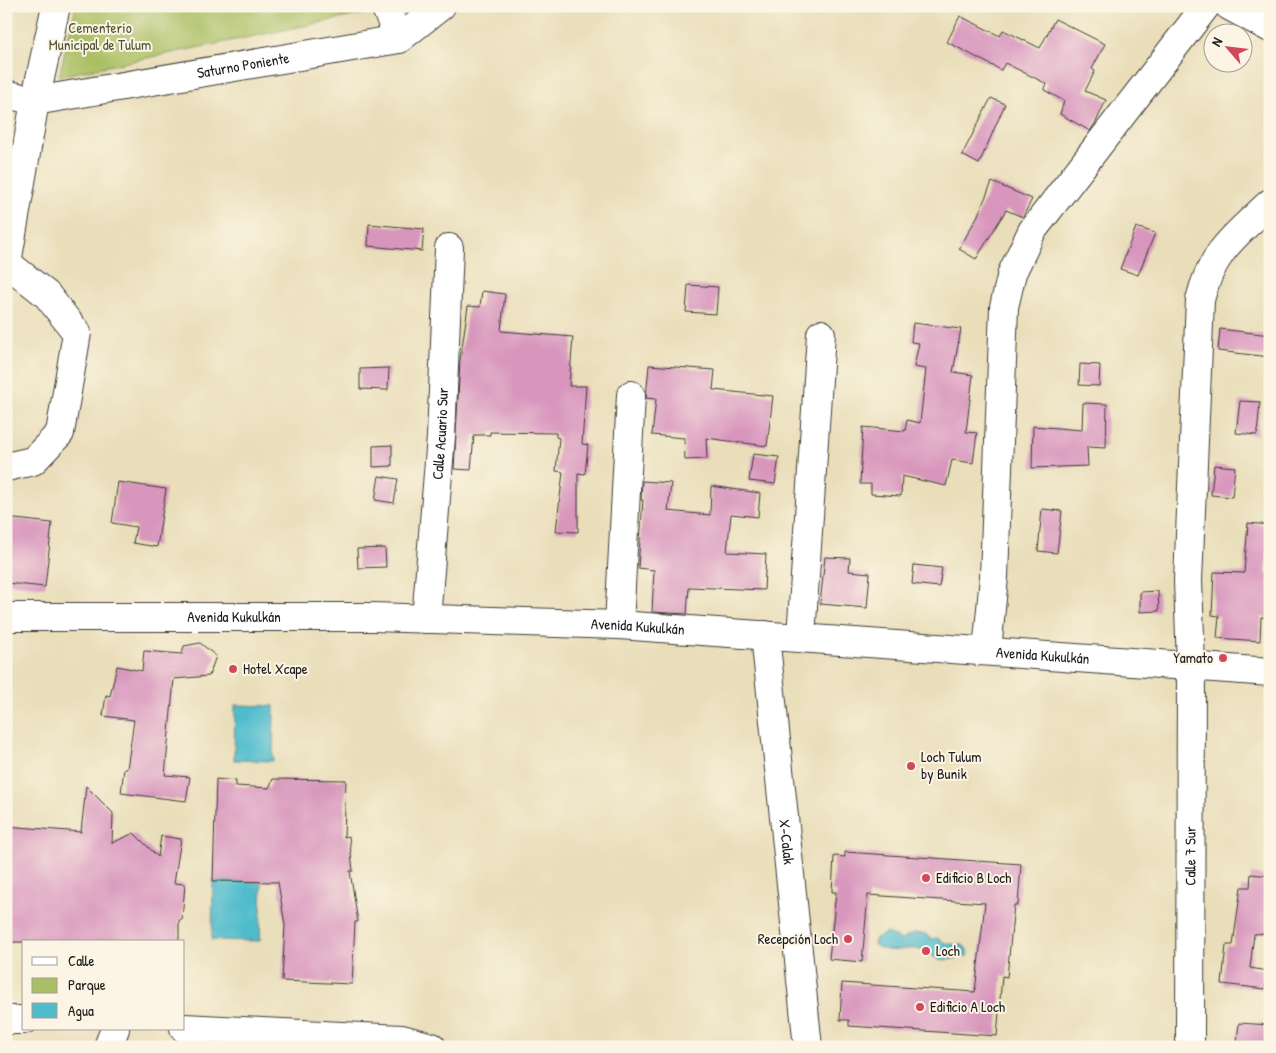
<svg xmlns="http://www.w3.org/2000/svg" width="1276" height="1053" font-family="'Patrick Hand',sans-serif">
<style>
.green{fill:#aabf63;stroke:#636e40}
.water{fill:#50bccc;stroke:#366c74}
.building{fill:#d896bd}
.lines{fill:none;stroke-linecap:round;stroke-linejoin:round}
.minor-casing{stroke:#3b3934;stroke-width:30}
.minor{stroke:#fff;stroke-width:28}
.poi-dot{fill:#d1495b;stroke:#fcf5e5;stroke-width:2}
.labels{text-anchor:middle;stroke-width:4;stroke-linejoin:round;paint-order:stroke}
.park-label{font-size:15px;fill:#4e5535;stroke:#fcf5e5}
.street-label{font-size:15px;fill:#1c1c1c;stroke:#fcf5e5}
.poi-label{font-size:15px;fill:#1c1c1c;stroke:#fcf5e5;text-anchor:start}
</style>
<rect width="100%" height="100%" fill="#fcf5e5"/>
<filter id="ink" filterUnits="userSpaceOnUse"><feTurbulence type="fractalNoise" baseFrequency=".02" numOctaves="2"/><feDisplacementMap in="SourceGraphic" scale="10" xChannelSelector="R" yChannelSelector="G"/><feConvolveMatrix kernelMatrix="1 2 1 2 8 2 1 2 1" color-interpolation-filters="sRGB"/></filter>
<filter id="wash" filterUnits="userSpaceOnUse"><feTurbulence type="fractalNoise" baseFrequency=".0096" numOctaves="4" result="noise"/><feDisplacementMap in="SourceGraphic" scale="20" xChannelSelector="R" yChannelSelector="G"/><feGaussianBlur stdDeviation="1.12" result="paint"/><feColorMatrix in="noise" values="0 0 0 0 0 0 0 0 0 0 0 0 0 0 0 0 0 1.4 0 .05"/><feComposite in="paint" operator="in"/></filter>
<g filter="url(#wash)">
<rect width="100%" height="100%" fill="#e9deb9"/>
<path class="green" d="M76 6H380L382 10 59 76Z"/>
<path class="water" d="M235 705 274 706 273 761 234 760Z
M213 881 262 882 260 941 212 940Z
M887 933 901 940 913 933 926 934 931 939 938 938C945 945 953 944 963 945L969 952 967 956 942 961C934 958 925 950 917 949 899 947 893 956 874 945L875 938Z"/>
<g id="blocks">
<path class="building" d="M960 16 1000 36 1003 30 1040 48 1055 19 1105 44 1092 69 1095 71 1085 91 1106 100 1096 122 1090 131 1060 114 1064 101 1044 90 1047 84 1005 63 1001 70 947 42Z
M991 98 1005 104 979 164 962 155Z
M992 182 1032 199 1023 217 1006 210 976 259 959 249 977 217Z
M369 224 424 229 422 251 368 246Z
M1136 227 1155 233 1138 275 1120 269Z
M688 285 718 287 716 314 686 312Z
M482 291 505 294 501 331 573 337 569 386H586L582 444 588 445 585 474 578 473V532L556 531 563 472 556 471 559 438 556 437V433L490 432V435H474L471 470 454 469 460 361 468 306 480 307Z
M913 323 961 329 953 372 973 375 966 432 977 433 973 463 952 460 946 486 902 476 901 496 871 494V484H860L863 427 905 431 907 420 920 423 926 369 914 367 919 343 911 342Z
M1220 329 1270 335V357L1218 351Z
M1080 364 1100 365 1099 386 1079 385Z
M649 365 715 370 713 390 773 396 767 446 706 438 707 459 685 460 684 438 652 435 656 399 646 398Z
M389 368 388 390 360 389V369Z
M1240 401 1260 402 1257 435 1236 433Z
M1083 403 1107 404 1106 448 1087 447 1088 466 1032 468 1033 426 1082 430Z
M392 445V466L373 467V446Z
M753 454 779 457 775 484 749 481Z
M1214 465 1235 467 1232 497 1211 495Z
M379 476 398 479 394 503 375 500Z
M642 481 671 483 668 511 710 515 711 486 760 493 758 517 731 514 727 552 766 554 764 590 689 587 687 614 652 612 654 570 638 568 643 500H641Z
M118 482 166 489 157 547 133 543 136 527 112 523Z
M1042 509 1062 511 1057 553 1038 551Z
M6 518 52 523 45 587 6 583Z
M1248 523 1270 525 1266 574H1270V618L1261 617 1260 641 1217 638 1219 616 1212 615 1214 572 1244 573Z
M385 548 386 567 358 568 357 549Z
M825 557 850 558 849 571 870 573 867 608 820 604Z
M914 565 942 568 939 587 912 584Z
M1158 591 1159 611 1140 612V592Z
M200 643 216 656 209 676 174 679 165 775 190 777 186 801 121 793 124 769H127L134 720 103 716 106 695 110 696 117 666 142 671 144 651 182 654 184 646Z
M216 779 236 781V786L269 788 273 779 346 780 344 837 349 836 353 871H350L358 922H355L352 984 282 981 285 925 278 882 213 881Z
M86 786 113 813 112 843 134 833 158 857 161 836 181 839 174 883 185 884 182 920H179V942H6L10 850 6 849V826L81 832Z
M845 852 1021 864 1018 905H1014L1007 977 1002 976 997 1036 849 1026V1020H840L842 983 975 992 985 903 868 895 862 962 829 959 836 892H832L834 856 845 857Z
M1251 874 1270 876V933L1254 934 1250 968 1268 971 1265 989 1222 984 1226 945H1233L1241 887H1250Z
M1239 1023 1270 1025V1047H1248V1042H1237Z"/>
</g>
</g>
<g filter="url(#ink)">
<use href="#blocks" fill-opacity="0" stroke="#3b3934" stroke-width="1"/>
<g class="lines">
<g class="minor-casing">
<g id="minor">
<path d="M385 6 399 39"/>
<path d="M1229 6 1270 28"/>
<path id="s1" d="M6 94 35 101 399 39 441 6"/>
<path d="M6 269 35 101 56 6"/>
<path d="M6 467 33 461 60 433 77 333 47 295 7 263"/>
<path id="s2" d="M6 617H373L619 625 1270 672"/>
<path id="s3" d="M426 619 441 437 449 248"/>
<path d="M619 625 631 395"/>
<path id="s4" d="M765 635 808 1047"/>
<path d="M801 637 821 334"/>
<path d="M987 651 994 577 1004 307 1012 273 1032 231 1206 6"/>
<path d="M6 1020H24"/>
<path d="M184 1028 402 1039 432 1047"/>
<path d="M108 1047 115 1029"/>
<path id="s5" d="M1190 1047 1191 665 1188 581 1200 300C1212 251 1235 236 1270 203"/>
</g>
</g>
<use href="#minor" class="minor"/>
</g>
</g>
<g class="poi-dot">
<circle cx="1223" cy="658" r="5"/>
<circle cx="233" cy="669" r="5"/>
<circle cx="911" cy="766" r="5"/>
<circle cx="926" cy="878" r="5"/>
<circle cx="848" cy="939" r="5"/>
<circle cx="926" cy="951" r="5"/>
<circle cx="920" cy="1007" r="5"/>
</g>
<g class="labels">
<g class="park-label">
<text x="100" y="33">Cementerio<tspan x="100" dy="17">Municipal de Tulum</tspan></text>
</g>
<g class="street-label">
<text dy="5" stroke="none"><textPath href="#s1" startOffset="241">Saturno Poniente</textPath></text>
<text dy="5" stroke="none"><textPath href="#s3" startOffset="186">Calle Acuario Sur</textPath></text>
<text dy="5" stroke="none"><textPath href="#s2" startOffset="228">Avenida Kukulkán</textPath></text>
<text dy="5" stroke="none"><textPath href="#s2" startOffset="632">Avenida Kukulkán</textPath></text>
<text dy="5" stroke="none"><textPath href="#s2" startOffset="1038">Avenida Kukulkán</textPath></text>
<text dy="5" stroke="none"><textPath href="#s4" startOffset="208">X-Calak</textPath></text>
<text dy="5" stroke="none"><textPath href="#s5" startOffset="191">Calle 7 Sur</textPath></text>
</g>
<g class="poi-label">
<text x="1213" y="663" text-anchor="end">Yamato</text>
<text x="243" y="674">Hotel Xcape</text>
<text x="921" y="762">Loch Tulum<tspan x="921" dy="17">by Bunik</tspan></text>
<text x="936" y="883">Edificio B Loch</text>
<text x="838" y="944" text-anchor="end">Recepción Loch</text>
<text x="936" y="956">Loch</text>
<text x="930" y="1012">Edificio A Loch</text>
</g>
</g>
<rect width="1276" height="1053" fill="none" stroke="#fcf5e5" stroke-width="25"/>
<rect x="22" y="940" width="162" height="90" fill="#fcf5e5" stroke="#a29e95"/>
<rect x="32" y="957" width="25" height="8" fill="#ffffff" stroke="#a29e95"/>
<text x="68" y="966" font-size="15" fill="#1c1c1c">Calle</text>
<rect x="32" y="978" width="25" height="15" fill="#aabf63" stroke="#a29e95"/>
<text x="68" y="990" font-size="15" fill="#1c1c1c">Parque</text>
<rect x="32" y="1003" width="25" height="15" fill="#50bccc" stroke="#a29e95"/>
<text x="68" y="1016" font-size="15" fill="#1c1c1c">Agua</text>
<g transform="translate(1228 48) rotate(298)"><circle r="24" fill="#fcf5e5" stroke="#a29e95"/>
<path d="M0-4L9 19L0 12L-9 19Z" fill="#d1495b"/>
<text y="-8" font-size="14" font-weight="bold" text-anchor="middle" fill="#1c1c1c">N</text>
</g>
</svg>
